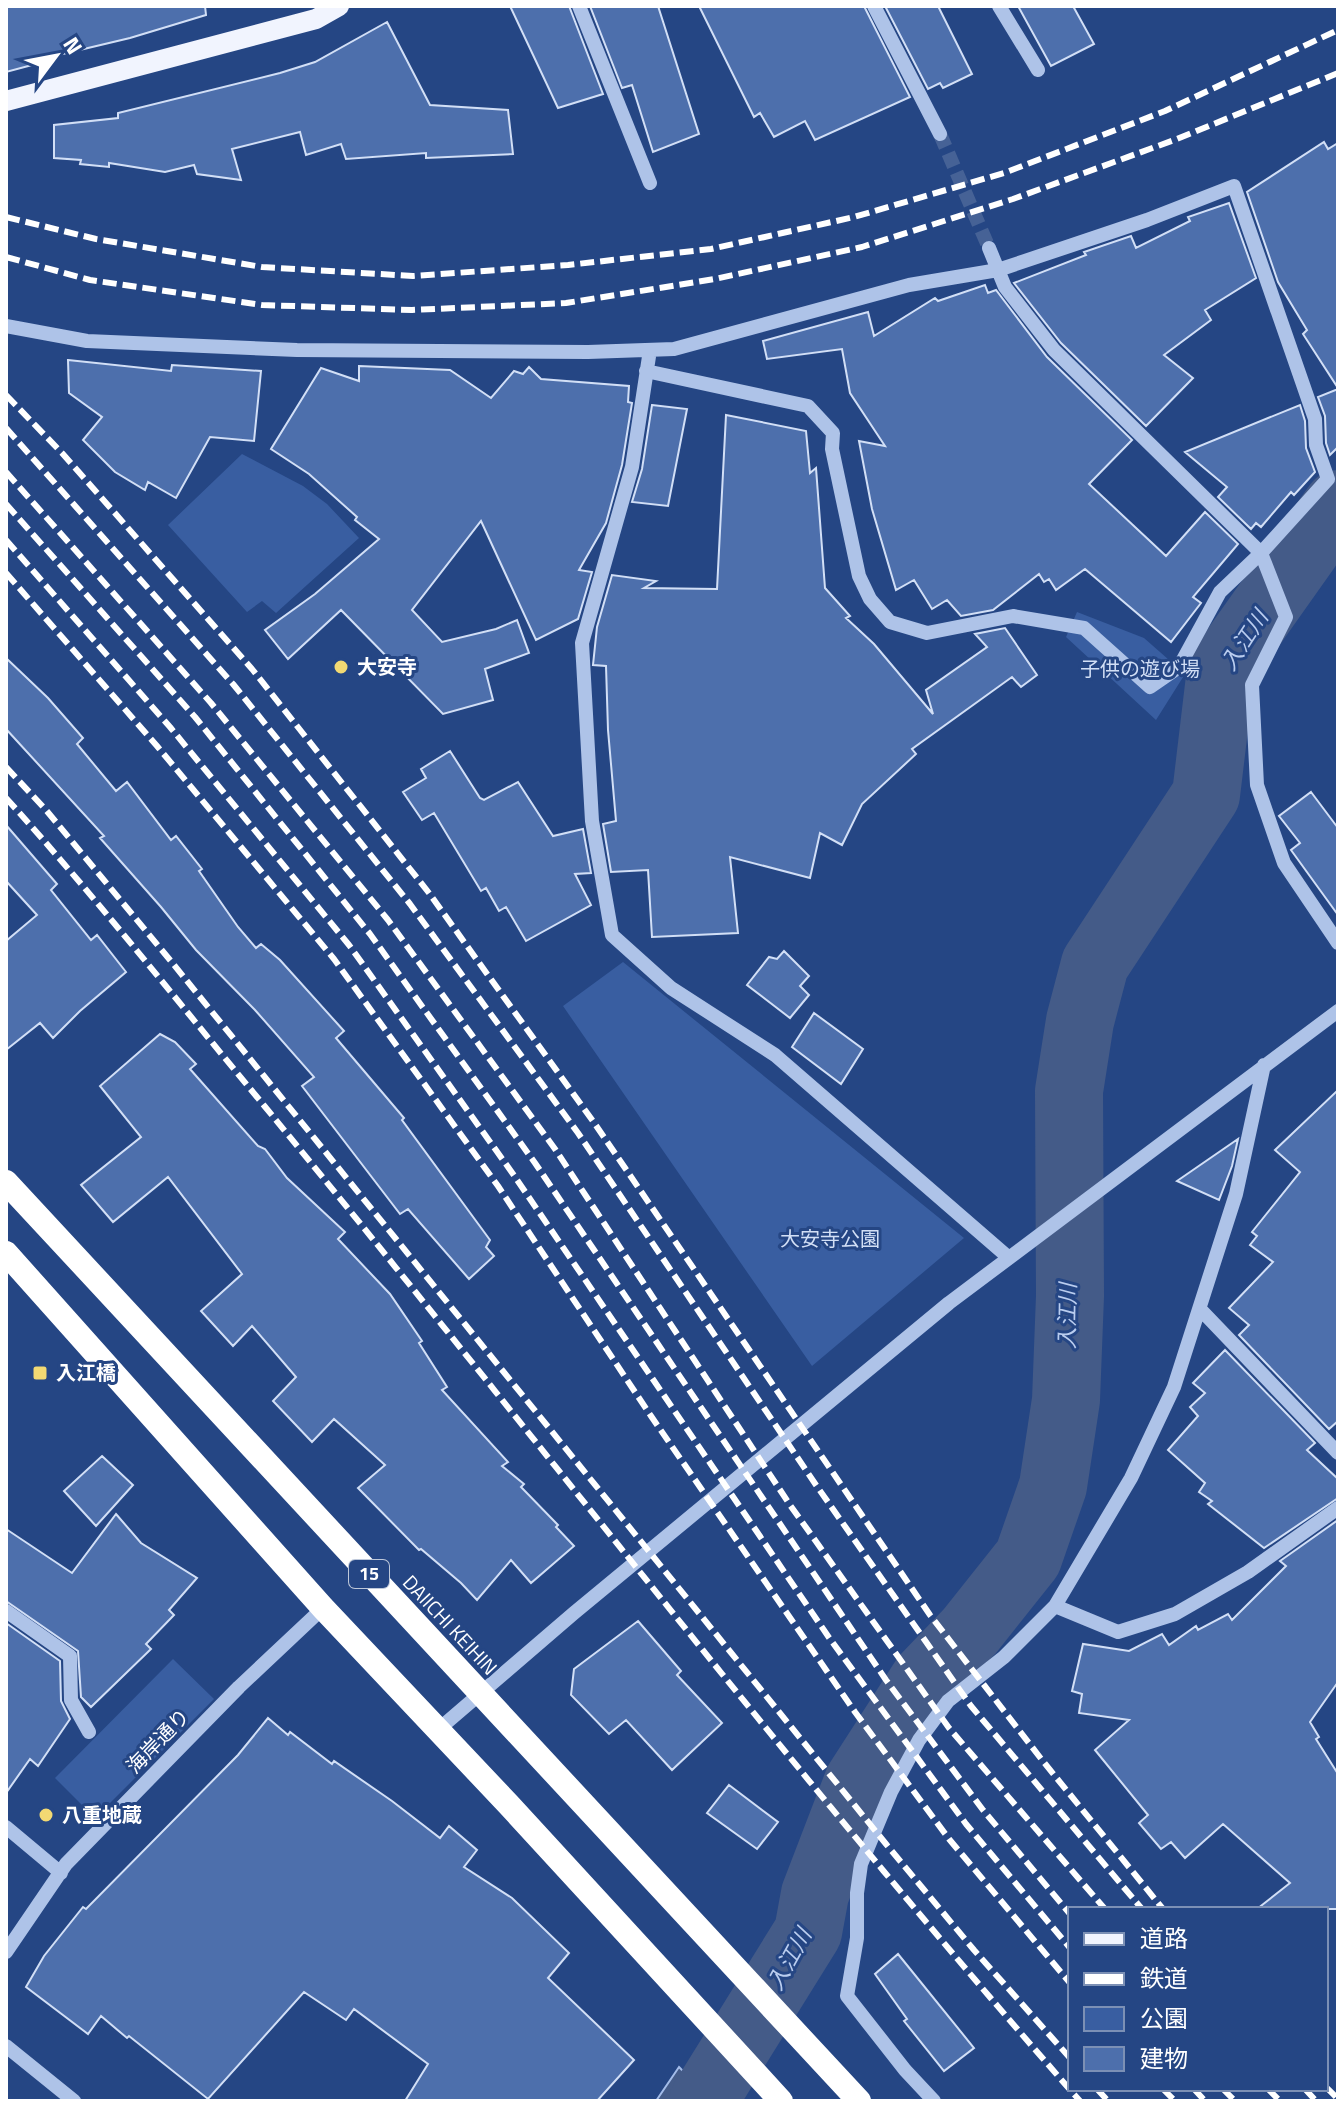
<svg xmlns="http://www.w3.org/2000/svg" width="1344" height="2107" font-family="'Titillium Web','Noto Sans JP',sans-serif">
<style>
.green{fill:#395ea1}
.water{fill:#445b88;stroke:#a3bce9;stroke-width:2}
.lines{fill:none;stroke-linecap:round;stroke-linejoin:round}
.river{stroke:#445b88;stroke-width:68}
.building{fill:#4d6fac;stroke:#d2dff6;stroke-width:2}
.minor-tunnel{stroke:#466296;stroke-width:14;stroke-dasharray:14 7;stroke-linecap:butt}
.minor{stroke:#aec3e8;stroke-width:14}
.major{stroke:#f1f4fe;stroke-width:20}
.highway{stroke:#fff;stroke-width:24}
.rail{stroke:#fff;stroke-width:6;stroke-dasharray:14 6;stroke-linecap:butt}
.poi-dot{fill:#f2d973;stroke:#254684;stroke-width:3}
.labels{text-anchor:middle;stroke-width:6;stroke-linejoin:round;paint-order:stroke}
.shield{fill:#254684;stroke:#bec8da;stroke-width:2}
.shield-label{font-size:18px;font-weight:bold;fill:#fff}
.poi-label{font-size:20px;font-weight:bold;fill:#fff;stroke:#254684;text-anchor:start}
.park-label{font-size:20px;fill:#d2dff6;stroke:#254684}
.street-label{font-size:20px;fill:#fff;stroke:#254684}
.water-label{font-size:22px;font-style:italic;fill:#bacdef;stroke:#254684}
</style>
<rect width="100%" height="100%" fill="#254684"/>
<path class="green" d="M242 454 303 486 327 504 359 538 276 613 262 601 247 612 168 525Z
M1077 612 1144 638 1185 674 1156 720 1066 637Z
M623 962 964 1238 812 1366 563 1006Z
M173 1659 214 1699 95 1818 55 1778Z"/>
<path class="water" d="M679 2067 712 2101H656Z"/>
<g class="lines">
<path class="river" d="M703 2101 808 1932 815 1894 858 1782 925 1678 970 1631 1028 1558 1053 1486 1066 1400 1070 1296 1069 1091 1080 1021 1095 964 1206 795 1221 669 1338 504"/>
</g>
<path class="building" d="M6 6H205L206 15 130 38 46 58 47 61 6 72Z
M510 6H569L603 94 558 108Z
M590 6H658L699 134 653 152 632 85 622 88Z
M699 6H864L910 97 815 140 805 121 774 137 760 113 754 117Z
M885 6H938L972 74 943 88 940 83 928 89Z
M1018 6H1073L1094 44 1051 66Z
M387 22 430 105 508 110 513 154 426 158V153L346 159 341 144 306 155 300 132 232 149 241 180 197 174 194 165 165 172 109 163V167L80 164 81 160 54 158V125L118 118V113L280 73 315 62Z
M1324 142 1328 149 1338 143V388L1303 334 1307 330 1278 282 1247 192Z
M1229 203 1256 278 1205 310 1211 320 1164 355 1193 378 1146 426 1061 343 1014 283 1086 255 1084 252 1131 236 1136 248 1190 221 1188 217Z
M985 285 988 293 996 290 1047 357 1132 440 1089 484 1166 556 1205 512 1238 544 1193 597 1201 603 1171 642 1085 569 1056 590 1049 579 1044 582 1039 574 993 610 961 616 947 600 932 609 914 580 896 590 872 509 859 441 885 446 850 393 842 349 767 359 763 341 868 312 874 336 935 298 938 301Z
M68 360 171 371 172 365 261 371 254 441 210 437 176 498 148 482 145 490 115 472 83 440 102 417 69 393Z
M359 366 450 370 491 398 514 371 523 374 529 367 541 379 629 386 628 402 632 403 622 465 606 523 579 570 592 572 578 619 536 640 481 521 412 610 442 642 496 629 517 620 529 653 485 669 493 700 443 714 341 610 288 659 265 630 315 594 379 539 355 520 357 517 309 474 271 449 321 368 359 381Z
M1338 389V447L1330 455 1326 443 1325 416 1318 397Z
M652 405 687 409 668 506 632 502 642 469Z
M1300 405 1305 421 1306 448 1315 472 1294 495 1291 492 1261 527 1256 523 1251 529 1218 497 1227 487 1185 452Z
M726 415 806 431 810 473 816 468 825 588 850 616 846 618 874 644 933 714 926 690 987 647 975 634 1005 628 1037 675 1021 687 1012 677 912 749 916 754 862 804 842 845 820 833 810 878 730 857 738 933 652 937 648 870 611 872 603 824 616 821 608 730 606 666 593 665 597 627 612 575 656 581 644 588 717 589Z
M6 658 48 698 83 738 77 744 116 791 127 782 171 840 176 836 202 869 199 871 238 927 256 948 261 944 280 960 344 1031 336 1038 404 1118 402 1120 490 1240 486 1247 494 1256 469 1279 408 1209 400 1214 302 1086 314 1077 255 1010 196 950 161 907 100 838 104 836 6 729Z
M450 751 480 798 484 800 518 782 553 836 583 829 591 873 575 874 591 905 526 941 506 907 499 911 486 888 481 891 434 813 422 820 403 792 426 778 421 769Z
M1311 792 1338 828V915L1291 850 1300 843 1279 816Z
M6 825 57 884 51 890 91 940 97 935 126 972 80 1011 53 1038 40 1023 6 1050V941L37 915 6 881Z
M784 951 809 976 800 986 809 995 790 1018 747 985 769 957 777 959Z
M814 1013 863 1049 841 1084 792 1047Z
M160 1034 175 1042 196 1064 190 1069 258 1146 265 1149 287 1178 345 1232 338 1239 390 1294 422 1341 419 1343 447 1387 442 1390 508 1462 502 1466 524 1484 521 1487 558 1525 556 1527 574 1546 531 1583 511 1560 477 1600 461 1583 421 1549 419 1550 358 1488 385 1465 334 1419 312 1442 273 1401 296 1377 252 1326 233 1346 201 1311 242 1274 168 1177 113 1222 81 1185 141 1137 100 1086Z
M1338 1090V1421L1329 1429 1239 1335 1249 1325 1229 1308 1273 1262 1250 1245 1257 1236 1252 1232 1300 1172 1275 1150Z
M1238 1139 1232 1166 1219 1200 1177 1181Z
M1225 1350 1315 1443 1307 1450 1338 1479V1498L1264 1548 1208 1504 1212 1501 1199 1492 1205 1483 1168 1450 1198 1416 1190 1407 1205 1393 1193 1383Z
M102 1456 133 1485 96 1526 64 1491Z
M116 1514 141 1543 197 1578 169 1610 174 1615 146 1644 151 1649 91 1707 81 1697 78 1651 6 1601V1529L72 1573Z
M1338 1520V1682L1310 1722 1319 1737 1316 1739 1338 1774V1909H1257L1290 1883 1223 1824 1185 1858 1171 1842 1161 1849 1139 1823 1148 1815 1095 1750 1129 1720 1079 1713 1082 1694 1072 1691 1083 1644 1129 1651 1162 1634 1169 1645 1196 1626 1198 1630 1228 1614 1232 1620 1286 1566 1280 1561Z
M638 1621 681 1671 677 1675 722 1723 672 1770 626 1720 609 1734 571 1695 574 1669Z
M6 1623 60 1661 61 1701 70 1719 38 1766 30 1759 6 1793Z
M268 1718 288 1735 290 1732 332 1764 334 1761 392 1801 440 1838 449 1826 477 1850 464 1867 512 1898 569 1953 548 1978 634 2060 597 2101H405L428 2064 354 2009 346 2020 304 1992 208 2099 129 2036 127 2038 101 2016 88 2034 26 1987 44 1956 83 1907 86 1909 238 1755Z
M729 1785 778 1822 757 1849 707 1813Z
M898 1954 974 2048 944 2071 904 2021 907 2019 875 1974Z"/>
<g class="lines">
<path class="minor-tunnel" d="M940 134 989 248"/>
<path class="minor" d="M579 6 650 183
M874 6 940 134
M999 6 1038 70
M989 248 1005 287 1054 350 1261 553 1286 617 1252 685 1257 785 1284 863 1338 943
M6 326 87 341 297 350 588 352 674 349 909 285 998 270 1147 220 1234 186 1315 419 1316 445 1328 479 1261 553 1220 592 1179 667 1150 687 1084 628 1013 616 927 633 890 622 870 599 859 576 832 449 833 433 808 406 646 371
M650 350 632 467 582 643 592 821 612 935 671 988 775 1055 1008 1257
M1200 1309 1338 1453
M1055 1606 1118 1632 1175 1614 1248 1572 1338 1508
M6 1611 70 1656 71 1700 89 1732
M439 1729 574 1613 949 1303 1338 1011
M6 1827 61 1873
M6 1952 66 1864 239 1687 323 1608
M6 2046 74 2101
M934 2101 905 2070 847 1996 857 1938V1893L861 1864 891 1792 919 1740 948 1701 1004 1657 1055 1606 1131 1478 1174 1387 1236 1194 1264 1065"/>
<path class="major" d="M6 101 316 19 339 6"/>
<path class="highway" d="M6 1182 859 2101
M6 1253 323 1608 509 1805 781 2101"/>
<path class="rail" d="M6 217 96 239 262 267 413 276 568 265 711 249 854 217 1004 173 1165 111 1338 30
M6 257 90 280 262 305 412 310 566 303 715 279 862 247 1013 199 1177 139 1338 73
M6 395 62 453 252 669 429 893 595 1124 930 1615 1042 1760 1163 1909
M6 428 233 684 410 904 578 1133 816 1485 971 1706 1142 1909
M6 472 211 703 388 920 555 1149 790 1505 949 1728 1105 1909
M6 504 195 717 370 934 535 1163 886 1680 983 1810 1070 1914
M6 540 170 727 349 945 513 1174 830 1639 966 1824 1070 1948
M6 573 157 746 334 959 498 1186 651 1416 855 1712 949 1839 1070 1983
M6 767 46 810 170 960 886 1844 974 1950 1070 2058
M6 798C93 894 174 997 257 1097 532 1431 794 1776 1080 2101
M1326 2087 1338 2099
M1097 2089 1108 2101
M1163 2089 1175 2101
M1194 2089 1205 2101
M1223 2089 1235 2101
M1268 2089 1280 2101
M1305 2089 1316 2101"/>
</g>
<g class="poi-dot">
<circle cx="341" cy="667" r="8"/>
<rect x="32" y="1365" width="16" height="16" rx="4"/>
<circle cx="46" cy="1815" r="8"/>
</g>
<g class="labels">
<rect class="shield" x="349" y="1560" width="40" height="28" rx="6"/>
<g class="shield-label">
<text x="369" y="1580">15</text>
</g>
<g class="poi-label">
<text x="357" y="674">大安寺</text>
<text x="56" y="1380">入江橋</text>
<text x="62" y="1822">八重地蔵</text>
</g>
<g class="park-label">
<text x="1140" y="676">子供の遊び場</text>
<text x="830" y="1246">大安寺公園</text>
</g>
<g class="street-label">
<text transform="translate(450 1625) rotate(47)" y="7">DAIICHI KEIHIN</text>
<text transform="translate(158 1741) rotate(-46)" y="7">海岸通り</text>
</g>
<g class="water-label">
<text transform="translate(1244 640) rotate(-57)" y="8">入江川</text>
<text transform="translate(1067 1316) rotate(-89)" y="8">入江川</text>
<text transform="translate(789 1959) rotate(-61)" y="8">入江川</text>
</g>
</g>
<rect width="1344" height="2107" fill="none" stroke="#ffffff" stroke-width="16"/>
<rect x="1068" y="1907" width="260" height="184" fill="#254684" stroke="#7c90b5" stroke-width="2"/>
<rect x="1084" y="1933" width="40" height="12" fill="#f1f4fe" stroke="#7c90b5" stroke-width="2"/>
<text x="1140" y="1947" font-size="24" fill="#ffffff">道路</text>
<rect x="1084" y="1973" width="40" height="12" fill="#ffffff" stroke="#7c90b5" stroke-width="2"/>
<text x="1140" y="1987" font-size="24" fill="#ffffff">鉄道</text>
<rect x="1084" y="2007" width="40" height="24" fill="#395ea1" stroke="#7c90b5" stroke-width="2"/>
<text x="1140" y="2027" font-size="24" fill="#ffffff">公園</text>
<rect x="1084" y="2047" width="40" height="24" fill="#4d6fac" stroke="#7c90b5" stroke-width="2"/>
<text x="1140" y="2067" font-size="24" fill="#ffffff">建物</text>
<g transform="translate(56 56) rotate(58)" stroke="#254684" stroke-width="6" paint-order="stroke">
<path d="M0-6L14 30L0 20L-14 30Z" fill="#ffffff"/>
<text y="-12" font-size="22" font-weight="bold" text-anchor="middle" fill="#ffffff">N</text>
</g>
</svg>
